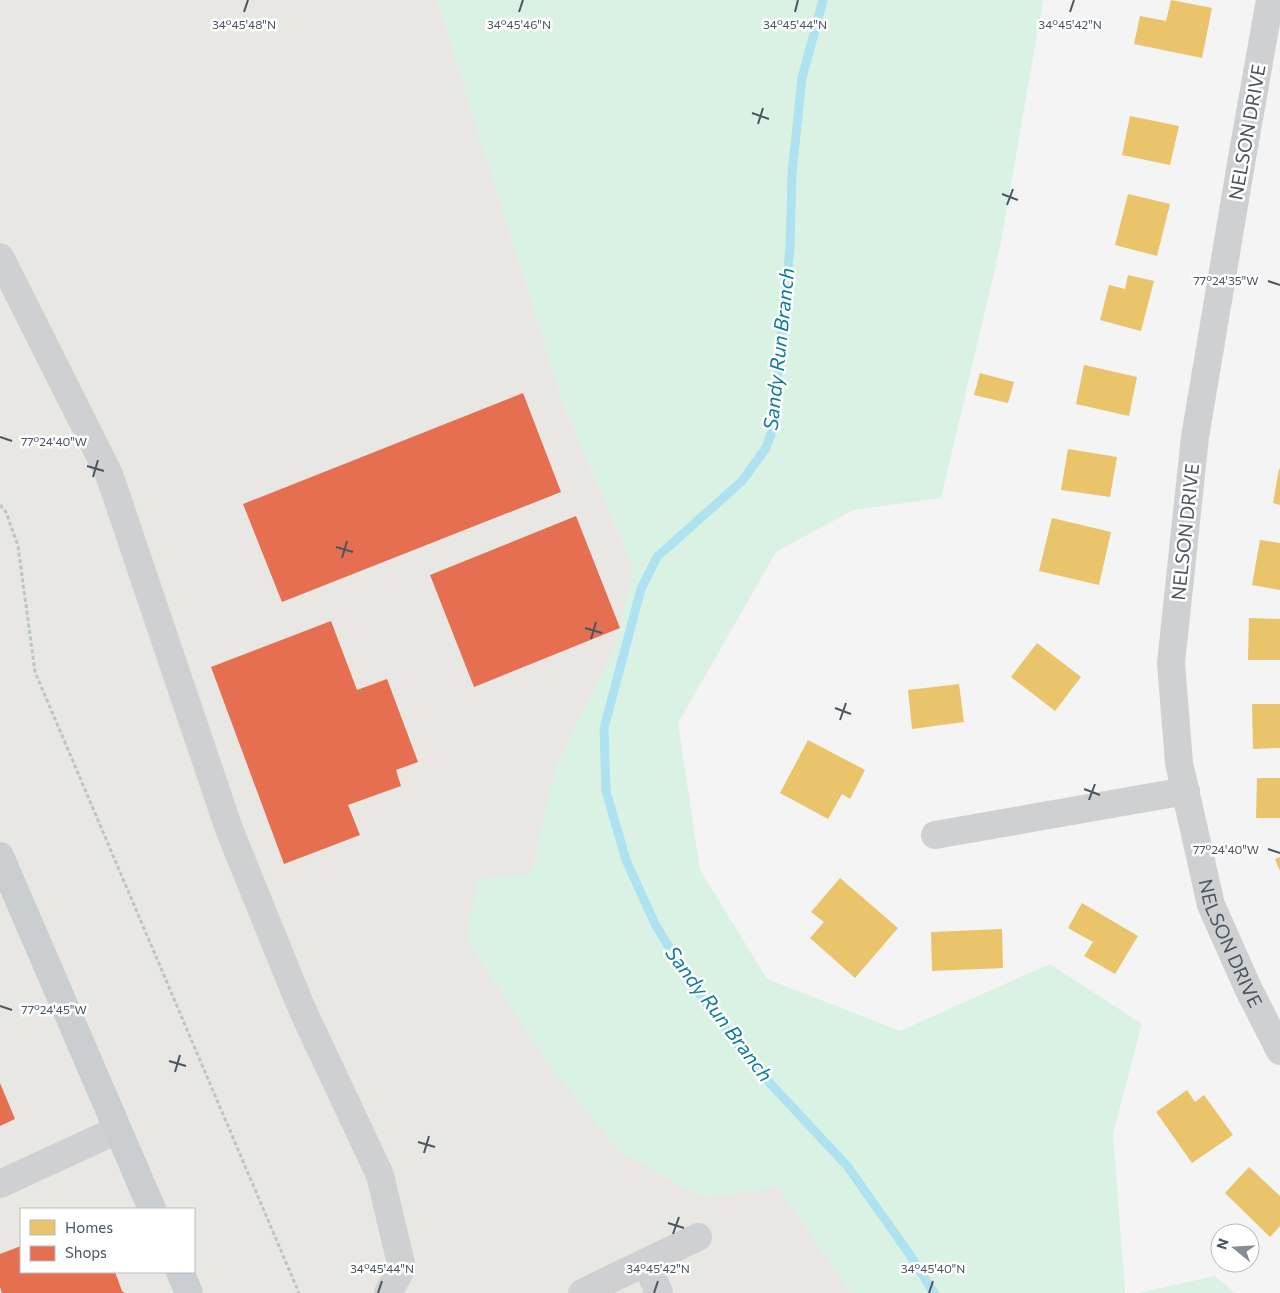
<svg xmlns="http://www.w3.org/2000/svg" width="1280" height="1293" font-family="Commissioner,sans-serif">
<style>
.commercial{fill:#e8e7e3;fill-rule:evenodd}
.green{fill:#d9f2e3}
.homes{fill:#e9c46a}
.shops{fill:#e76f51}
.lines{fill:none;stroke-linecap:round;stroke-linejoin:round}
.stream{stroke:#aee2f0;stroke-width:9}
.path{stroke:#bcc7c4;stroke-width:3;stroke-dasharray:4 2.5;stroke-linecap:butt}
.minor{stroke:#ced0d2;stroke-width:28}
.major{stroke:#caced1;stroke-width:28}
.ticks{fill:none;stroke:#4a5661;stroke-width:2}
.labels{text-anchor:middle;stroke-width:5;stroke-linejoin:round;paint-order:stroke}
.street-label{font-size:19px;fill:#4a5661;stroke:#fff}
.water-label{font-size:20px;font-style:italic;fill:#0c7c9b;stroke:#fff}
.ticks-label{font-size:12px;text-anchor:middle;fill:#4a5661;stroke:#fff;stroke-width:5;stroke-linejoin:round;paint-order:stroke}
</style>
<rect width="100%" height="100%" fill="#f4f4f4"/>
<path class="commercial" d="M0 0H437L564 406 634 569 615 646 556 768 531 875 703 1198 778 1186 851 1293H0ZM21 1209H194V1272H21Z"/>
<path class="green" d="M437 0H1043L1000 247 941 498 853 510 776 552 678 723 700 870 767 979 900 1031 1050 964 1142 1024 1113 1133 1125 1293H851L778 1186 703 1198 620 1152 549 1065 466 939 478 879 531 874 556 768 615 646 634 569 564 406Z
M1215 1276 1235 1293H1138Z"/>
<path class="homes" d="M1171 0 1212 8 1202 58 1134 44 1140 16 1166 21Z
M1130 116 1179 126 1170 165 1122 155Z
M1128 194 1170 204 1157 256 1115 245Z
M1128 275 1154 281 1141 331 1100 320 1109 285 1125 289Z
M1084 365 1137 377 1129 416 1076 404Z
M980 373 1014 382 1008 403 974 395Z
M1068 449 1117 457 1110 497 1061 490Z
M1279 469H1280V505L1273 503Z
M1052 518 1111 532 1099 585 1039 571Z
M1260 540 1280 543V590L1252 585Z
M1249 618 1280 619V660H1248Z
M1037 643 1081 677 1055 711 1011 677Z
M959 684 964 722 912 729 908 690Z
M1252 704H1280V748L1253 749Z
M808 740 865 770 850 799 842 794 828 819 780 793Z
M1257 778H1280V818H1256Z
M1280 857V871L1275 859Z
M840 878 898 928 855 978 810 938 824 922 811 912Z
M1082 903 1138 936 1115 974 1084 956 1093 942 1068 928Z
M1002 929 1003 968 932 971 931 932Z
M1187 1090 1195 1102 1204 1095 1233 1135 1192 1163 1156 1112Z
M1249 1167 1280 1196V1226L1270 1237 1225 1193Z"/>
<path class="shops" d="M523 393 561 492 282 602 243 504Z
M576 516 620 628 474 687 430 575Z
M331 621 357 690 387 679 418 762 396 770 401 786 348 805 360 835 284 864 211 667Z
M0 1083 15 1119 0 1126Z
M21 1246V1272H115L122 1291 125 1293H2L0 1287V1254Z"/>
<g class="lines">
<path class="stream" d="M823 0 802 78 792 173 790 248 772 431 766 448 742 481 657 557 641 589 604 728 606 791 626 860 655 924 685 974 753 1065 848 1167 910 1255 934 1293"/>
<path class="path" d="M0 505 6 512 18 546 35 672 299 1293"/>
<g class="minor">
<path id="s1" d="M1270 0 1242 158 1195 437 1171 663 1179 763 1211 905 1248 988 1280 1051"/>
<path d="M0 257 109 474 229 829 302 1009 380 1175 402 1268 388 1293"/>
<path d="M935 835 1186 791"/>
<path d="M0 1184 117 1130"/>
<path d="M646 1262 659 1293"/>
<path d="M582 1293 698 1237"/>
</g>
<path class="major" d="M0 856 152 1209
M180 1272 189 1293"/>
</g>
<path class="ticks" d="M244 12 248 0M519 12 523 0M795 12 798 0M1070 12 1074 0M752 113 769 119M758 124 763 108M1002 194 1018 200M1007 205 1013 189M1268 281 1280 285M0 437 12 441M87 466 104 471M93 477 98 460M336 547 353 552M342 558 347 541M585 628 602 633M591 639 596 622M835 708 851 714M840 720 846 703M1084 789 1100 795M1089 800 1095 784M1268 849 1280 853M0 1006 12 1010M169 1061 186 1066M175 1072 180 1055M418 1142 435 1147M424 1153 429 1136M668 1223 684 1228M673 1234 679 1217M378 1293 382 1281M654 1293 658 1281M929 1293 933 1281"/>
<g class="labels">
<g class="street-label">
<text transform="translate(1247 132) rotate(-80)" y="7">NELSON DRIVE</text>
<text transform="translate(1185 532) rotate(-84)" y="7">NELSON DRIVE</text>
<text dy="7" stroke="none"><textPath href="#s1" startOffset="959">NELSON DRIVE</textPath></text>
</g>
<g class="water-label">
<text transform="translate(779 349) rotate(-84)" y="7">Sandy Run Branch</text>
<text transform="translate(719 1014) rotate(53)" y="7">Sandy Run Branch</text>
</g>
</g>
<g class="ticks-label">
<text x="244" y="29">34°45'48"N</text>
<text x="519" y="29">34°45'46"N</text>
<text x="795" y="29">34°45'44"N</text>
<text x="1070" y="29">34°45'42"N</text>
<text x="1226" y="285">77°24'35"W</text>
<text x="54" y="446">77°24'40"W</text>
<text x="1226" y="854">77°24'40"W</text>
<text x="54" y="1014">77°24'45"W</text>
<text x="382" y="1273">34°45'44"N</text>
<text x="658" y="1273">34°45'42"N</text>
<text x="933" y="1273">34°45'40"N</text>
</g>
<rect x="20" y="1208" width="175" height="65" fill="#ffffff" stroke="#b7bbc0"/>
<rect x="30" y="1220" width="25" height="15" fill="#e9c46a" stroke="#b7bbc0"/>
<text x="65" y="1233" font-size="15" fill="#4a5661">Homes</text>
<rect x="30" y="1246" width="25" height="15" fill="#e76f51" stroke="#b7bbc0"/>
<text x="65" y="1258" font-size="15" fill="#4a5661">Shops</text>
<g transform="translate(1235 1248) rotate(288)"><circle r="24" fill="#ffffff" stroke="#b7bbc0"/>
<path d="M0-4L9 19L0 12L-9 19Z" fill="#868d94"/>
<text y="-8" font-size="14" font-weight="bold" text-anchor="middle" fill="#4a5661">N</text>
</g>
</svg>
